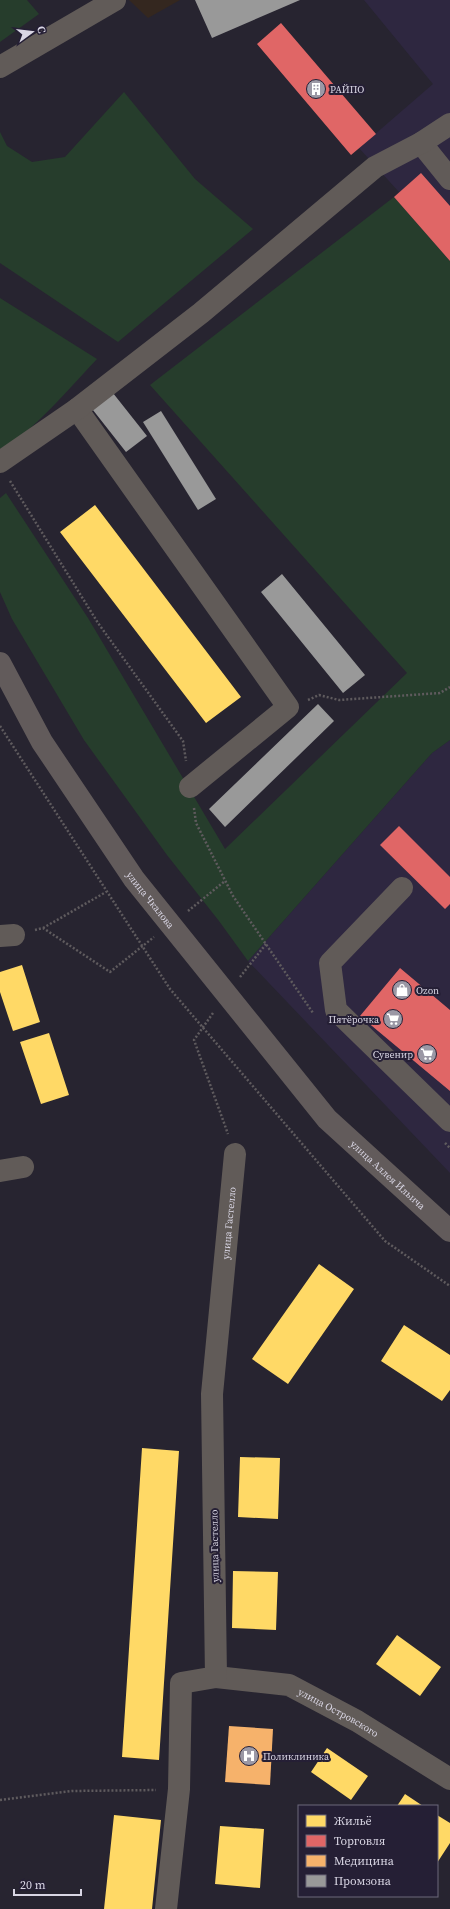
<svg xmlns="http://www.w3.org/2000/svg" width="450" height="1909" font-family="'Source Serif 4',serif">
<style>
.built{fill:#2e2740}
.industrial{fill:#34271f}
.green{fill:#263d2c}
.homes{fill:#ffd966}
.shops{fill:#e06666}
.health{fill:#f6b26b}
.industry{fill:#999}
.lines{fill:none;stroke-linecap:round;stroke-linejoin:round}
.path{stroke:#5f5b5e;stroke-width:2.5;stroke-dasharray:2 2;stroke-linecap:butt}
.minor{stroke:#615b58;stroke-width:22}
.major{stroke:#625b5b;stroke-width:22}
.labels{text-anchor:middle;stroke-width:4;stroke-linejoin:round;paint-order:stroke}
.poi-label{font-size:10px;fill:#d9d6e4;stroke:#251f35;text-anchor:start}
.street-label{font-size:10px;fill:#d9d6e4;stroke:#251f35}
</style>
<rect width="100%" height="100%" fill="#272430"/>
<path class="built" d="M364 0H450V261L394 197 399 192 359 148 433 84Z
M450 740V1173L248 961 432 753Z"/>
<path class="industrial" d="M129 0H180L148 18Z"/>
<path class="green" d="M0 0H27L39 14 0 42Z
M124 92 195 179 253 229 118 342 0 263V132L7 146 32 162 65 157Z
M394 197 450 261V740L432 753 248 961 219 921 167 855 84 740 12 619 0 592V498L6 493 88 618 225 849 407 673 150 385Z
M0 298 97 359C73 384 30 436 0 449Z"/>
<path class="homes" d="M95 505 241 697 206 723 60 532Z
M22 965 40 1022 13 1031 0 992V972Z
M49 1033 69 1095 41 1104 20 1042Z
M319 1264 354 1289 288 1384 252 1359Z
M404 1325 450 1355V1390L442 1401 381 1361Z
M142 1448 179 1451 159 1760 122 1757Z
M240 1457 280 1458 278 1519 238 1517Z
M233 1571 278 1572 276 1630 232 1628Z
M397 1635 441 1667 420 1696 376 1664Z
M327 1748 368 1776 351 1800 311 1772Z
M405 1794 423 1806H397Z
M114 1815 161 1820 152 1909H104Z
M437 1815 450 1823V1843L437 1863Z
M220 1826 264 1829 260 1888 215 1884Z"/>
<path class="shops" d="M281 23 376 134 351 155 257 44Z
M421 173 450 206V261L394 197Z
M399 826 450 877V904L445 909 380 845Z
M400 968 450 1010V1091L360 1016Z"/>
<path class="health" d="M229 1726 273 1729 270 1785 225 1782Z"/>
<path class="industry" d="M195 0H300L212 38Z
M109 388 147 436 126 452 89 405Z
M161 411 216 499 198 510 143 422Z
M282 574 365 675 343 693 261 592Z
M318 704 334 721 225 827 209 809Z"/>
<g class="lines">
<path class="path" d="M10 481 98 623 183 741 186 761
M308 700 319 695 339 700 440 693 450 687
M0 726 170 989 385 1241 450 1286
M194 808 196 823 233 896 313 1013
M188 911 225 881
M43 928 106 892
M35 930 43 928 110 972 154 937
M240 977 266 944
M213 1013 194 1040 228 1134
M445 1143 450 1148
M0 1800 72 1791 156 1790"/>
<g class="minor">
<path d="M0 67 115 0"/>
<path d="M421 143 450 179"/>
<path d="M77 409 288 707 190 787"/>
<path d="M0 462 77 409 201 313 375 167 421 143 450 124"/>
<path d="M402 888 330 963 336 1010 450 1121"/>
<path d="M0 936 14 935"/>
<path d="M0 1171 23 1167"/>
<path id="s1" d="M216 1677 289 1685 357 1721 450 1779"/>
<path id="s2" d="M166 1909 179 1789 181 1683 216 1677 212 1394 235 1154"/>
</g>
<path class="major" id="s3" d="M0 663 42 742 134 879 327 1119 450 1231"/>
</g>
<defs>
<g id="building-disc" transform="scale(1)"><circle r="9.5" fill="#9b98a5" stroke="#251f35"/><path d="M-4-6H4V6H1V3H-1V6H-4ZM-2.5-4.3h1.7v1.8h-1.7ZM.8-4.3h1.7v1.8H.8ZM-2.5-1h1.7V.8h-1.7ZM.8-1h1.7V.8H.8Z" fill="#fff"/></g>
<g id="shop-disc" transform="scale(1)"><circle r="9.5" fill="#9b98a5" stroke="#251f35"/><path d="M-5-2.5h2.3a2.7 3.5 0 0 1 5.4 0H5L5.5 6h-11ZM-1.5-2.5h3a1.5 2.3 0 0 0-3 0Z" fill="#fff"/></g>
<g id="supermarket-disc" transform="scale(1)"><circle r="9.5" fill="#9b98a5" stroke="#251f35"/><path d="M-6-5.5h2.5l.6 2H6L4.5 2H-2.5L-4.4-4H-6ZM-1.5 3.2a1.3 1.3 0 1 0 .1 0ZM3 3.2a1.3 1.3 0 1 0 .1 0Z" fill="#fff"/></g>
<g id="hospital-disc" transform="scale(1)"><circle r="9.5" fill="#9b98a5" stroke="#251f35"/><path d="M-5-5h3v3.5h4V-5h3V5h-3V1.5h-4V5h-3Z" fill="#fff"/></g>
</defs>
<g fill-rule="evenodd">
<use href="#building-disc" x="316" y="89"/>
<use href="#shop-disc" x="402" y="990"/>
<use href="#supermarket-disc" x="393" y="1019"/>
<use href="#supermarket-disc" x="427" y="1054"/>
<use href="#hospital-disc" x="249" y="1756"/>
</g>
<g class="labels">
<g class="poi-label">
<text x="330" y="93">РАЙПО</text>
<text x="416" y="994">Ozon</text>
<text x="379" y="1023" text-anchor="end">Пятёрочка</text>
<text x="413" y="1058" text-anchor="end">Сувенир</text>
<text x="263" y="1760">Поликлиника</text>
</g>
<g class="street-label">
<text dy="4" stroke="none"><textPath href="#s3" startOffset="281">улица Чкалова</textPath></text>
<text dy="4" stroke="none"><textPath href="#s3" startOffset="645">улица Аллея Ильича</textPath></text>
<text dy="4" stroke="none"><textPath href="#s2" startOffset="717">улица Гастелло</textPath></text>
<text transform="translate(214 1546) rotate(-91)" y="4">улица Гастелло</text>
<text dy="4" stroke="none"><textPath href="#s1" startOffset="130">улица Островского</textPath></text>
</g>
</g>
<rect x="298" y="1805" width="140" height="92" fill="#251f35" stroke="#6d687b"/>
<rect x="306" y="1815" width="20" height="12" fill="#ffd966" stroke="#6d687b"/>
<text x="334" y="1825" font-size="12" fill="#d9d6e4">Жильё</text>
<rect x="306" y="1835" width="20" height="12" fill="#e06666" stroke="#6d687b"/>
<text x="334" y="1845" font-size="12" fill="#d9d6e4">Торговля</text>
<rect x="306" y="1855" width="20" height="12" fill="#f6b26b" stroke="#6d687b"/>
<text x="334" y="1865" font-size="12" fill="#d9d6e4">Медицина</text>
<rect x="306" y="1875" width="20" height="12" fill="#999999" stroke="#6d687b"/>
<text x="334" y="1885" font-size="12" fill="#d9d6e4">Промзона</text>
<g transform="translate(32 32) rotate(75)" stroke="#251f35" stroke-width="3" paint-order="stroke">
<path d="M0-3L7 15L0 10L-7 15Z" fill="#d9d6e4"/>
<text y="-6" font-size="11" font-weight="bold" text-anchor="middle" fill="#d9d6e4">С</text>
</g>
<path d="M14 1889v6h67v-6" fill="none" stroke="#d9d6e4" stroke-width="2"/>
<text x="20" y="1889" font-size="12" fill="#d9d6e4" stroke="#251f35" stroke-width="3" paint-order="stroke">20 m</text>
</svg>
